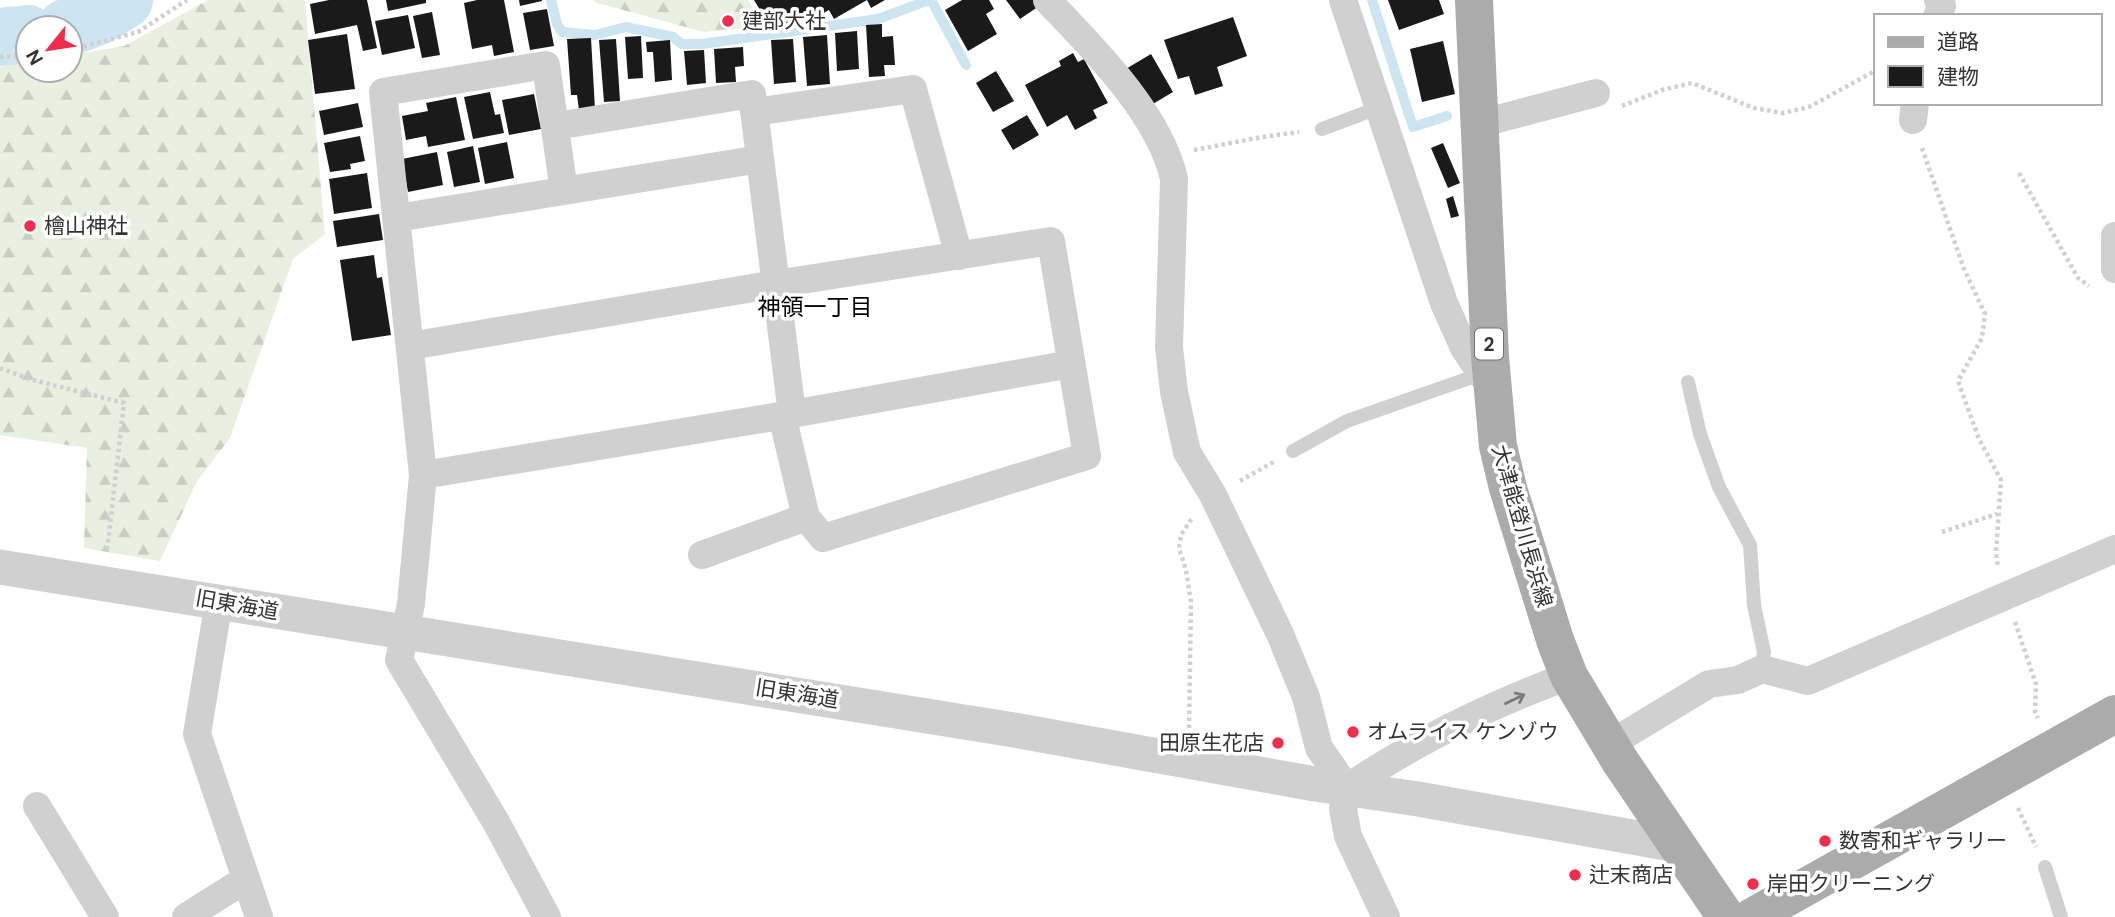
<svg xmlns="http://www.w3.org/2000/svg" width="2115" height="917" font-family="'DM Sans','Noto Sans JP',sans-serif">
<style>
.forest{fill:url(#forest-firs)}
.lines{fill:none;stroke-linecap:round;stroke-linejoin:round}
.stream{stroke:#cce5f0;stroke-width:10}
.river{stroke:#cce5f0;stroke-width:58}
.building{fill:#1a1a1a}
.path{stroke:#d0d0d0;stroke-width:4.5;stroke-dasharray:3.5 3.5;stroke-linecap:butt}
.service{stroke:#d0d0d0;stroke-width:14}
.minor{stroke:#d0d0d0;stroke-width:28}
.tertiary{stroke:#d0d0d0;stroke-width:35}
.primary{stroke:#ababab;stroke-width:38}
.oneway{stroke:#7a7a7a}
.poi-dot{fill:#f12d4d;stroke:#fff;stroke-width:2.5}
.labels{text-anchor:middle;stroke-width:7;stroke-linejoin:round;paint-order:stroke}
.shield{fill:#fff;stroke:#707070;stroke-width:2}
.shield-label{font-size:19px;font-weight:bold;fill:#333}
.poi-label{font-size:21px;fill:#333;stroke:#fff;text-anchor:start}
.street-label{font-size:21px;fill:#333;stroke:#fff}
.neighbourhood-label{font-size:23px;fill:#000;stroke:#fff}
</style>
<defs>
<pattern id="forest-firs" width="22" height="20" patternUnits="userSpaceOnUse" patternTransform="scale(1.75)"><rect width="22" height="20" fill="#eaf0e1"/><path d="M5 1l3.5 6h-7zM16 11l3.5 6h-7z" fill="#c9cec2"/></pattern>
</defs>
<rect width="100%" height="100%" fill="#fff"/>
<path class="forest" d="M208 0H305L325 234 293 259 230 438 197 481 160 561 84 548 87 448 0 435V67L28 62V70H70V55L124 46Z
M593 0H748L760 20 753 27 704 32 597 3Z"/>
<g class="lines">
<path class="stream" d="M551 0 557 24 562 32 595 35 626 27 673 37 682 44H702L878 19 929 0
M931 0 966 65
M1372 0 1413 127 1447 116"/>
<path class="river" d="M66 28 98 16 124 0
M0 37 28 34"/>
</g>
<path class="building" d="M329 0H367L377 48 363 51 357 25 315 34 310 4Z
M386 0H426V3L388 11Z
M477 0H504L514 52 494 56 492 45 472 49 464 3Z
M519 0H542V1L520 6Z
M754 0H885L871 8 867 0 834 19 829 10 809 21 807 16 783 29 781 25 772 30Z
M962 0H989L994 9 986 14 997 34 968 51 945 10Z
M1006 0H1039L1042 4 1020 19Z
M1388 0H1439L1444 14 1399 30Z
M547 9 554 46 530 50 523 13Z
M432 12 440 55 422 58 413 16Z
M408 15 415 48 382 55 375 21Z
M1233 17 1247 56 1217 67 1223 86 1195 95 1189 76 1178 79 1164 40Z
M882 24V37L893 36 895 65H884L885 76 869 77 866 25Z
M857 31 859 69 837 71 835 33Z
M347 34 355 89 315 94 308 40Z
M827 35 830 84 807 86 803 37Z
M641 36 643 78 628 79 625 37Z
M591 38 595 109 579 110 577 95H571L567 39Z
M616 39 620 101 604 102 599 40Z
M793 39 796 82 774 84 771 40Z
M670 40 672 80 655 82 653 52H647L646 42Z
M1443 41 1455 94 1422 102 1410 49Z
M743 47 744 66 735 67 736 82 716 83 714 49Z
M704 50 706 83 687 85 684 51Z
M1073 53 1078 62 1084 59 1108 103 1093 110 1097 118 1075 130 1067 115 1047 127 1025 85 1061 66 1059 61Z
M1151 54 1173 92 1146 108 1124 70Z
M996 71 1014 101 993 112 976 83Z
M490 92 495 115 500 114 504 133 473 139 464 97Z
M534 94 541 129 509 135 502 100Z
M456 97 465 140 428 147 426 136 406 140 402 116 428 111 426 103Z
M358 103 363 127 324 135 319 111Z
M1027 115 1039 135 1013 150 1001 130Z
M360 136 365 161 350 164 351 169 330 172 324 143Z
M507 142 514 178 485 184 478 148Z
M1443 143 1460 183 1448 188 1431 148Z
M473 146 480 182 454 187 447 152Z
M437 152 443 185 408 192 402 159Z
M367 173 372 208 334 214 329 179Z
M1453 196 1459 216 1451 218 1446 199Z
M379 214 383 240 337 247 333 221Z
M374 255 377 278 382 277 391 335 352 341 340 260Z"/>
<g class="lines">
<path class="path" d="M70 50 138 32 187 0
M0 57 28 55
M1622 106 1662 90 1692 83 1754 108 1783 113 1809 107 1875 71
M1922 148 1964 269 1985 314 1982 338 1958 381 1979 439 2001 480 1996 553 1998 567
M1194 150 1262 137 1299 132
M2019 173 2078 278 2089 286
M0 368 29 379 124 403 107 551
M1240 481 1275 461
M1942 532 1997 514
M2015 622 2036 684 2035 712 2038 718
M1189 728 1191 602 1186 570 1179 548 1181 535 1192 518
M2018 808 2036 847"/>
<path class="service" d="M1322 129 1378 108
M1688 382 1700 434 1719 487 1750 545 1754 605 1764 652 1762 669
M1293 451 1347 421 1481 374
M2045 867 2061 917"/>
<path class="minor" d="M1047 0C1092 47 1160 114 1174 179L1169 347 1174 392 1187 452 1213 495 1280 634 1306 697 1319 748 1347 788 1343 809 1348 836 1386 917
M1343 0 1444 303 1464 348 1492 389
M1937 16 1942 6 1938 0
M754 112 913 89 959 256
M1913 120 1915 103
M1479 124 1596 93
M556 126 752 94 792 414
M397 218 760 159
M2115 236V269
M410 346 776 284 1051 241 1087 456 823 538 806 517 782 415
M423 475 792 414 1071 364
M702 555 806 517
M219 601 197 734 259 917
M1610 744 1709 684 1738 680 1762 669 1808 681 2115 549
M1347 788C1415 742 1491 704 1569 676
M37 806 105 917
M186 917 246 879
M547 917 496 822 399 660 411 604 423 475 383 92 546 65 564 191"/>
<path class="tertiary" d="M0 567 1014 730 1315 784 1418 799 1677 845"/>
<path class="primary" d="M1474 0 1490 357 1498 446 1508 488 1555 640 1569 676 1620 761 1726 917
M1752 917 2115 714"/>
</g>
<defs><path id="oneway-shaft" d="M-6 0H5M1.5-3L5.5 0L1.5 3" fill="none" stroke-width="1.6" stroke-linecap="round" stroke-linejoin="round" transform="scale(1.75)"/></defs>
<use class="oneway" href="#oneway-shaft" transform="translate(1515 699) rotate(-25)"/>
<g class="poi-dot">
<circle cx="728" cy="21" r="7"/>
<circle cx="30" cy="226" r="7"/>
<circle cx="1353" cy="732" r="7"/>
<circle cx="1278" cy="743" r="7"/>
<circle cx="1825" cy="841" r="7"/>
<circle cx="1575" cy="875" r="7"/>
<circle cx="1753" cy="884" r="7"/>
</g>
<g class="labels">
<rect class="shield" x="1475" y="328.5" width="28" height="31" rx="5"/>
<g class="shield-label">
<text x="1489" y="351">2</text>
</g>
<g class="poi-label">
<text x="742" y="28">建部大社</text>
<text x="44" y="233">檜山神社</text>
<text x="1367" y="739">オムライス ケンゾウ</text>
<text x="1264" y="750" text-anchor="end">田原生花店</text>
<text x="1839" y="848">数寄和ギャラリー</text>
<text x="1589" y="882">辻末商店</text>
<text x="1767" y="891">岸田クリーニング</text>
</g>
<g class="street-label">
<text transform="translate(1522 526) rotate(74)" y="7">大津能登川長浜線</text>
<text transform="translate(237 605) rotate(10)" y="7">旧東海道</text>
<text transform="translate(797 694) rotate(9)" y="7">旧東海道</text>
</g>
<g class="neighbourhood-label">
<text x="815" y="315">神領一丁目</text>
</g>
</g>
<rect x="1874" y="14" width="228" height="91" fill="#ffffff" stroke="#adadad" stroke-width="2"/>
<rect x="1888" y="37" width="35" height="10" fill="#ababab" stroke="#adadad" stroke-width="2"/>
<text x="1937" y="49" font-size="21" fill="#333333">道路</text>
<rect x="1888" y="66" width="35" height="21" fill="#1a1a1a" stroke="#adadad" stroke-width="2"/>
<text x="1937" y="84" font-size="21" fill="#333333">建物</text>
<g transform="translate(49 49) rotate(240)"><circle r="33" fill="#ffffff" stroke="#adadad" stroke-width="2"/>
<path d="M0-5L12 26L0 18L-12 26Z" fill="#f12d4d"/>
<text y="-10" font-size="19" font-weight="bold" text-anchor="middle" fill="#333333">N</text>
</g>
</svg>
